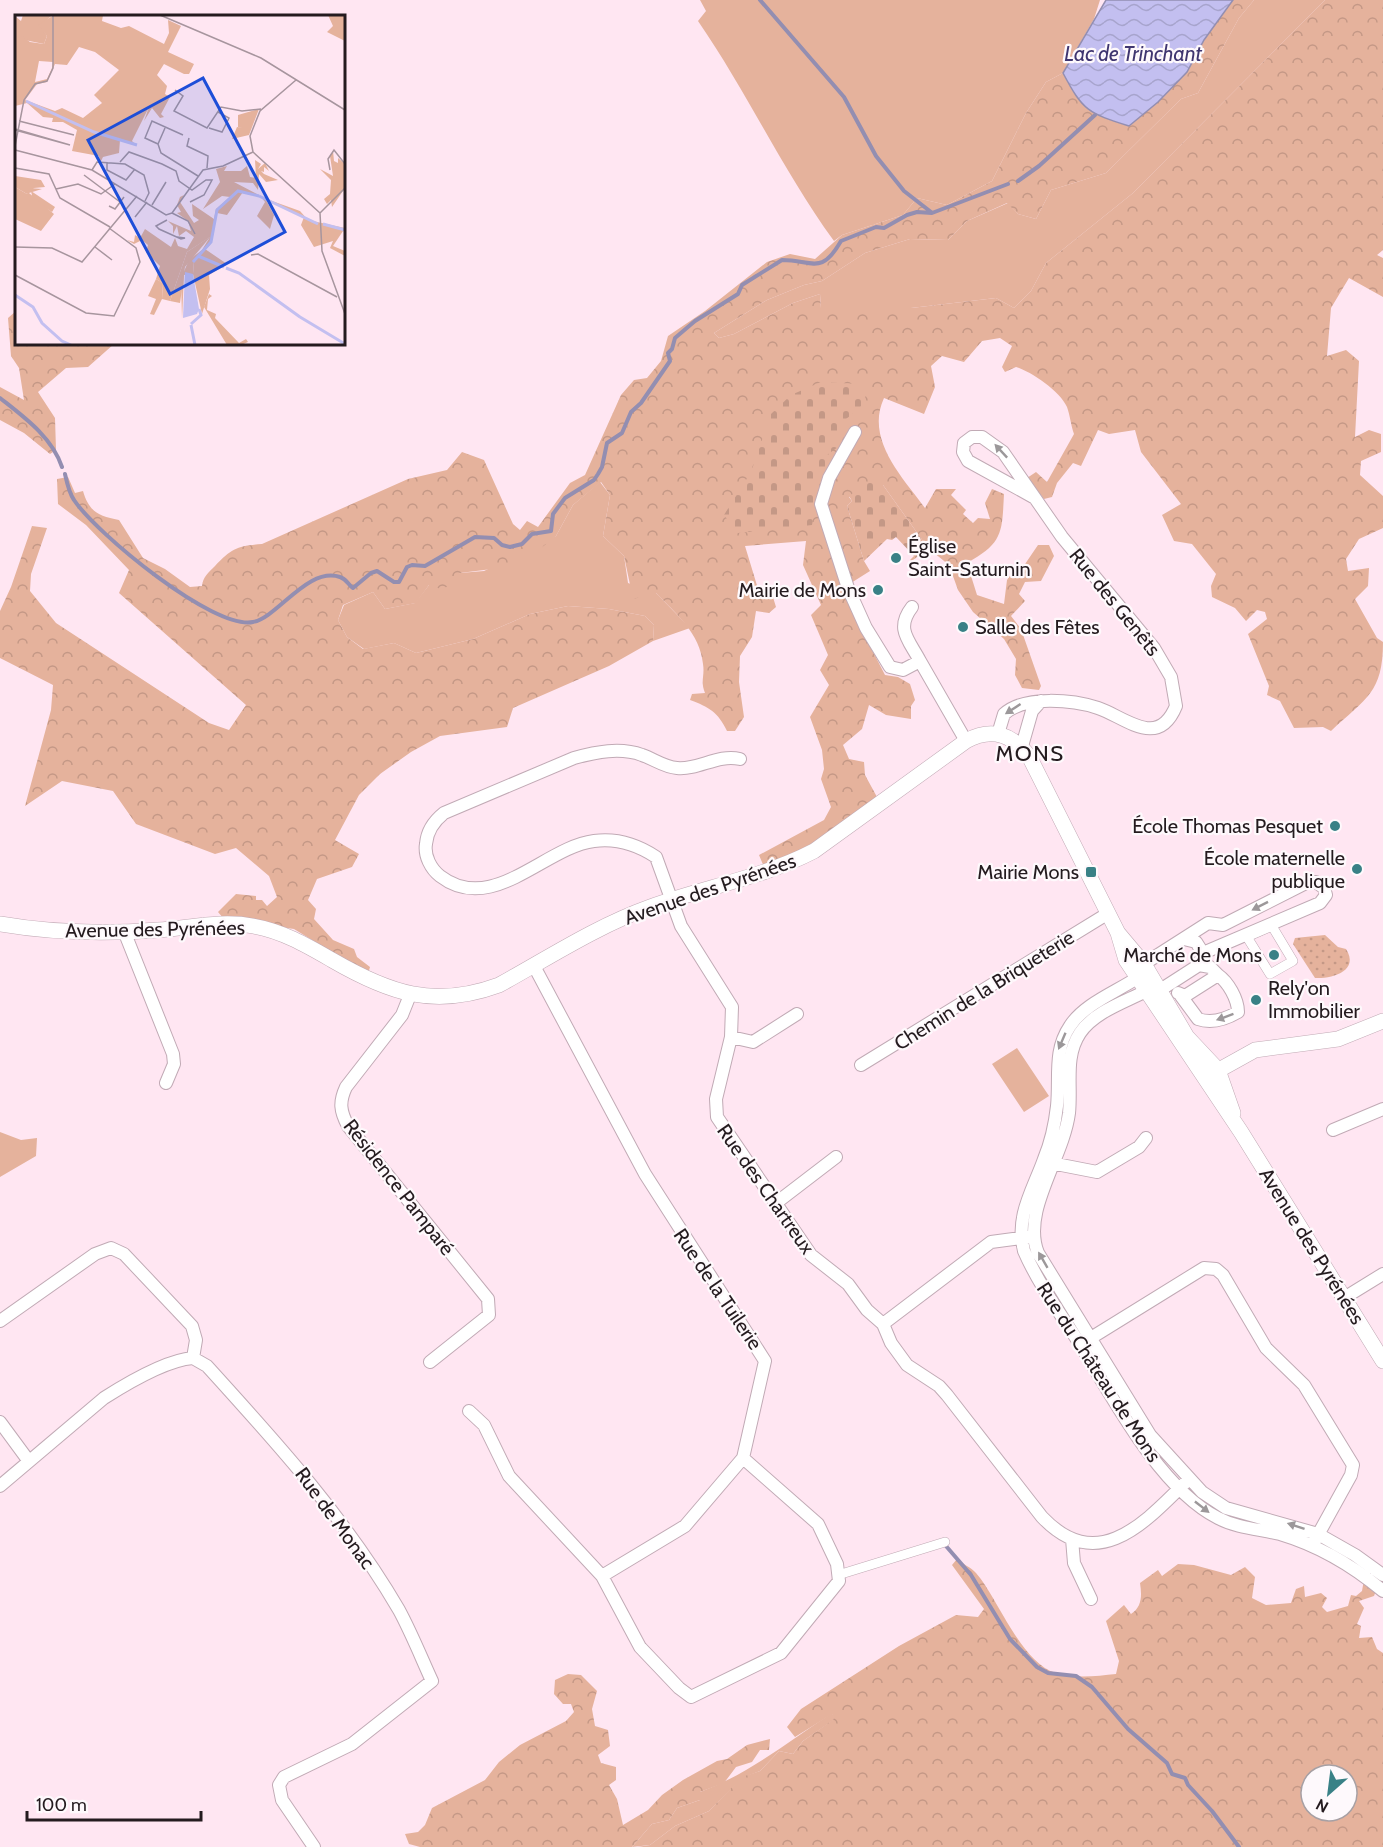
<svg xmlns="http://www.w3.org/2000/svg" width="1383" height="1847" font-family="Cabin,sans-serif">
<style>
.grass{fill:#e5b29c}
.forest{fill:url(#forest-crowns);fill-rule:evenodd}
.cemetery{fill:url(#cemetery-stones)}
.park{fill:url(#park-dots)}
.water{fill:url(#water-waves);stroke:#938eb1;stroke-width:1.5}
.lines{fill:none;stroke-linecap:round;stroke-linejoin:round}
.stream{stroke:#938eb1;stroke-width:4}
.pedestrian-casing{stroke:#c1aab5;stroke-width:10}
.minor-casing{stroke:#c1aab5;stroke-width:14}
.tertiary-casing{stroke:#c1aab5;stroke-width:16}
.pedestrian{stroke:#fff;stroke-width:9}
.minor{stroke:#fff;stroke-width:12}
.tertiary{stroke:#fff;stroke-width:15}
.oneway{fill:#9c989a}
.poi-dot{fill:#398186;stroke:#fef9fc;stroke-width:2}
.labels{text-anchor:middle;stroke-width:4.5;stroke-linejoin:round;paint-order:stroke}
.poi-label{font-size:20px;fill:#241b1f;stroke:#fef9fc;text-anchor:end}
.street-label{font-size:20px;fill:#241b1f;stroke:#fef9fc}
.water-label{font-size:21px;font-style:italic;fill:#3f3570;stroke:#fef9fc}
.quarter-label{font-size:22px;letter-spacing:1.5px;fill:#241b1f;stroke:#fef9fc}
.inset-river{fill:none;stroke:#c3bff0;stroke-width:3}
.inset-road{fill:none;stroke:#a7959e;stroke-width:1.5}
.view{fill:#1d4ed8;fill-opacity:0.15;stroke:#1d4ed8;stroke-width:3}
.inset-edge{fill:none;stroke:#241b1f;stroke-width:3}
</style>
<defs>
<pattern id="forest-crowns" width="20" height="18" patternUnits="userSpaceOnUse" patternTransform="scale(1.5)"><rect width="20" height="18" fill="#e5b29c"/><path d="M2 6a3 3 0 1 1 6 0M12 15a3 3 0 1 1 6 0" fill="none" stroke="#c49886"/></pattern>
<pattern id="cemetery-stones" width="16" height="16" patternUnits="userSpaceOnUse" patternTransform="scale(1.5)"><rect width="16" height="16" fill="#e5b29c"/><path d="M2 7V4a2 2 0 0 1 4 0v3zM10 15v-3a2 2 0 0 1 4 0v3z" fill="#c49886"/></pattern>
<pattern id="park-dots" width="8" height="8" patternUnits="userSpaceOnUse" patternTransform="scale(1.5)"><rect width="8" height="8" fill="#e5b29c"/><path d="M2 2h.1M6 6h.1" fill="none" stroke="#c49886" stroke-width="1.8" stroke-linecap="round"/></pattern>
<pattern id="water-waves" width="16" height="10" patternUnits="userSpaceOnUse" patternTransform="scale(1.5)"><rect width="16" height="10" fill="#c3bff0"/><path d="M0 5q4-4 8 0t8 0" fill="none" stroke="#a7a4cd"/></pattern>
</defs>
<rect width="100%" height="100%" fill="#ffe6f2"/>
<path class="grass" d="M700 0H1100L1094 19 1063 73 1046 82 1026 113 992 181 947 205 917 198 903 215 842 235 834 241C783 171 747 92 698 21L706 11Z
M1254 0H1325L1133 193 1046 263 1031 291 1014 308 996 298 911 308H821L820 294 793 303 734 334 719 338 714 333 767 300 804 285 822 281 865 253 910 239 948 240 967 221 1008 203 1018 214 1036 219 1051 190 1106 173 1181 99 1198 93 1239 18Z
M600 482 610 495 603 536 624 556 628 583 656 593 690 628 653 641 654 625 645 616 609 609 568 606 530 614 473 639 416 653 394 643 364 649 347 637 338 620 344 605 373 592 385 609 415 603 429 585 460 573 484 571 556 536 573 505Z
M1017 1048 1049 1096 1024 1112 992 1064Z
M0 1132 21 1140 37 1138 36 1156 0 1177Z
M832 1713 835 1719 803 1741 793 1754 779 1751 760 1771 742 1778 709 1811 675 1826 650 1845 632 1847 652 1824 669 1820 677 1808 700 1800V1792C749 1774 789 1741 832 1713Z"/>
<path class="forest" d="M1233 0H1254L1239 18 1198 93 1181 99 1106 173 1051 190 1036 219 1018 214 1007 203 967 221 948 240 910 239 865 253 822 281 804 285 767 300 714 333 719 338 734 334 793 303 820 294 821 308H911L996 298 1014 308 1031 291 1046 263 1133 193 1325 0H1383V250L1377 255 1383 258V297L1349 278 1331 308 1327 356 1346 350 1359 361 1355 437 1369 430 1381 434V452L1361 461 1360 475 1383 496V528L1359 539 1346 559 1348 571 1369 568 1368 586 1355 599 1377 638 1383 642C1383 693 1366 698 1331 731L1323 727 1294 728 1280 701 1267 695 1269 686 1248 634 1267 619 1265 612 1257 610 1246 621 1235 608 1212 597 1211 586 1216 574 1192 544 1174 541 1162 515 1181 504 1141 452 1135 430 1109 434 1098 430 1081 466 1073 463 1057 483 1052 497 1044 499 1027 478 1036 472 1047 482 1074 434C1071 426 1070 415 1067 407 1060 391 1032 372 1016 367L1005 372 1002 367 1012 346 1000 338 982 341 964 362 942 356 931 366 935 387 924 414 884 398C865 439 902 477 925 508L936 489H956L951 495 966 510 963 514 973 523 978 518 990 519 985 503 992 489 1004 494C1002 533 1003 543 967 563L977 595 1004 604 1007 580 1014 570 1023 567 1038 545H1049L1054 556 1041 581 1025 582 1019 594 1025 601 1011 616 1021 629 1041 686 1039 690 1022 688 1015 675 1016 659 1004 639 973 612 958 590 949 565 928 548 883 485 849 497 852 501 847 506 864 561 870 571 851 583 867 640 885 675 898 677 910 684 915 700 911 706V719L886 715 869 705 862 729 843 745 849 759 864 762 865 775 877 797 803 850 764 867 759 855 824 820 831 807 821 779 824 769 822 750 810 717 829 685 820 670 828 655 811 615 821 605 803 565 806 541 745 546 759 592 772 594 776 607 769 613 756 611 752 637 740 656 739 682 744 717 735 731H727C718 712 709 707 690 700L692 694 705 693C700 681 705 676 703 664 700 633 676 614 656 593L633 599 624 556 603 536 610 495 601 482 573 505 556 536 530 557 508 567 460 573 455 584 441 589 429 585 416 603 385 609 373 592 343 605 338 620 347 637 363 649 394 643 416 653 473 639 530 614 568 606 609 609 645 616 654 625 653 641 609 666 513 708 507 727 440 736 411 752 380 774 359 795 335 840 359 854 352 867 317 879 308 900 316 909 314 919 333 940 354 949 357 957 370 967 368 974 294 929 224 919 218 912 236 894 256 896V900H262L267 906 277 897 269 876 236 848 215 854 136 824 113 791 62 781 25 806 51 710 53 685 0 658V611L11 587 32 526 47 528 31 574 30 591 56 623 209 723 229 730 246 705 119 593 129 570 86 525 58 504 57 479 68 477 75 493 83 491C89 512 99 516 119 520L143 558 165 569 190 587 202 586C203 577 208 573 215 566 232 548 238 546 262 544L408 479 447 470 462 452 484 460 513 524 520 530 527 521 538 527 570 483 585 475 621 395 634 380 647 378 661 361 668 336 705 311 767 262 790 254 815 259 842 235 903 215 917 198 947 205 992 181 1026 113 1046 82 1063 73C1083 111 1088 113 1129 126L1158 102 1187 72 1204 40Z
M16 311V344H114L88 367 66 368 38 392 55 418 56 450 50 454 24 433 0 420V387L24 400 19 368 11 356 8 318Z
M957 1559C962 1564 971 1567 976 1573 998 1598 1021 1663 1056 1673 1076 1679 1097 1676 1116 1674L1119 1661 1106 1621 1124 1605 1131 1614C1142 1607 1142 1596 1140 1583L1158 1570 1162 1576 1178 1564 1194 1565 1231 1575 1245 1567 1255 1577 1252 1598 1266 1605 1291 1603 1296 1589 1304 1586 1305 1597 1321 1593 1327 1598 1322 1607 1327 1612 1348 1606 1351 1595 1356 1596 1362 1591 1366 1568 1381 1577 1374 1596 1359 1601 1364 1608 1357 1624 1361 1626 1359 1638 1372 1637 1377 1649 1383 1653V1847H637L650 1845 675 1826 709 1811 742 1777 760 1771 779 1751 793 1754 803 1741 834 1719 832 1714 795 1737 787 1727 801 1709 899 1646 956 1615 978 1617 984 1609 952 1565ZM1311 1775H1347V1811H1311Z
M568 1674 581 1675 597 1691 592 1709 595 1726 608 1730 610 1746 598 1755 601 1763 616 1767V1780L609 1785 617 1799 623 1825 648 1810 662 1795 683 1780 717 1761 727 1759 747 1745 770 1739 769 1750H760L752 1762 736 1767 724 1783 700 1792V1800L677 1808 669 1820 652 1824 632 1847H420L409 1844 405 1834 418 1832 425 1825 432 1808 485 1780 499 1762 520 1745 566 1721 574 1712 571 1704H563L554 1694 555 1680Z"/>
<path class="cemetery" d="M821 382 859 384C876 400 855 412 842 422V444L827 455 829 467 819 487 812 525 738 533 724 515 751 472 771 414 791 395Z
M873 478 883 485 928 548 912 561 910 560 914 556 896 537 892 540 887 539 864 561 847 506 852 501 849 496Z"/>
<path class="park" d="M1325 935 1338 947 1346 949C1360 971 1332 979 1315 978L1293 944 1295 938Z"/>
<path class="water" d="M1106 0H1233L1204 40 1187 72 1158 102 1129 126C1088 113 1083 111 1063 73Z"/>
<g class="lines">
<path class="stream" d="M760 0 844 97 876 156 904 191 931 212
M1018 181 1039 166 1095 115
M0 398C24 417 52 437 62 467
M65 474C67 483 69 493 74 500 96 533 213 630 253 622 277 618 308 566 340 577 347 579 348 585 353 588L371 573 377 571 394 582H399L407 567 412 565 425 566 475 537 494 538 502 545 510 547 522 544 532 534 551 531 553 514 565 498 594 480 598 474 602 467 607 443 622 433 631 412 641 403 670 361 668 353 672 349 675 338 695 321 738 294 742 285 782 260C813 260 821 276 841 241L876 227 884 228 907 215 917 212 932 213 1008 184
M946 1546 971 1575 1010 1639 1037 1667 1048 1673 1076 1676 1092 1687 1128 1729 1167 1763 1172 1774 1185 1778 1188 1785 1212 1811 1239 1847"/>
<g class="pedestrian-casing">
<path id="pedestrian" d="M1272 926 1293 961 1270 974 1247 937Z
M838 1575 945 1542"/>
</g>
<g class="minor-casing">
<path id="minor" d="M855 432 829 478 821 504 848 588 866 628 890 667 903 670 920 661 966 741
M912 607C895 629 909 640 920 661
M998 734 1004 714C1025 695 1073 700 1098 708 1125 717 1158 750 1176 706L1171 677 1154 648 1062 537 1003 452 982 437H972L964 443 963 452 968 461 1035 498
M1022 746 1032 711 1041 701
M740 759C717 754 699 770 677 768 664 767 654 759 642 755 620 747 596 752 574 758L444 813C434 821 427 831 426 844 424 856 431 869 440 876 492 916 545 847 594 841 616 838 638 845 656 857L681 926 732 1007 731 1037 716 1099 717 1117 811 1255 848 1284 867 1310 883 1324 891 1343 907 1365 939 1386 947 1395 1042 1517C1099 1577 1147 1520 1189 1479
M124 931 173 1054 174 1064 166 1083
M534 966 645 1174 765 1361 743 1458 685 1526 602 1576
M1136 969 1208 923 1223 925 1308 882H1316L1324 888 1326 895 1320 903 1203 953
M1137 978C1116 992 1084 1004 1070 1026 1053 1051 1060 1077 1057 1106 1055 1124 1051 1142 1044 1159 1033 1190 1015 1216 1024 1251 1038 1283 1059 1312 1078 1341 1112 1396 1159 1488 1218 1518 1237 1528 1259 1529 1280 1534 1317 1545 1353 1566 1383 1591
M1146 991C1125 1002 1094 1012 1080 1033 1064 1057 1072 1085 1069 1113 1063 1159 1021 1211 1038 1253L1150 1435 1202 1492 1226 1508 1318 1534 1355 1555 1383 1575
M1178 993 1185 996 1218 975 1210 967 1199 965
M1154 994 1199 965 1203 953 1196 942 1184 939
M410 995 402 1015 346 1087C339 1102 340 1111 348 1126L488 1299 489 1315 430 1362
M1181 996 1198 1019C1212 1024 1226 1019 1238 1012 1238 999 1228 982 1218 975
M731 1037 753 1042 797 1014
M861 1065 1107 914
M1333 1130 1383 1109
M1051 1163 1097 1172 1139 1147 1146 1138
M776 1203 836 1157
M1344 1298 1383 1274
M0 1321 95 1254 111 1248 124 1254 192 1326 196 1340 193 1358
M883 1324 991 1242 1028 1237
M1086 1341 1204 1268 1216 1269 1223 1275 1266 1348 1304 1385 1353 1465 1351 1475 1314 1542
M469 1411 484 1425 509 1476 602 1576 640 1647 679 1688 691 1697 781 1653 839 1581 837 1564 818 1524 743 1458
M0 1422 28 1460
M0 1486 104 1398C126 1384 167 1360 193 1358L207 1366C277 1443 346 1519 399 1610 411 1632 421 1657 432 1681L352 1744 284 1777 279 1785 282 1800 314 1847
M1072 1539 1074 1563 1091 1599"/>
</g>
<g class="tertiary-casing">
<path id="tertiary" d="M0 924C52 933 105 934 158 930 190 928 221 920 253 926 282 931 306 945 332 960 389 993 434 1009 499 985 548 958 597 926 650 907 705 887 762 878 814 851L966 741C992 727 1013 734 1030 758L1118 933 1126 960 1241 1132 1383 1361
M1118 933 1144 964 1187 1037 1218 1070 1233 1113
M1210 1075 1255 1050 1338 1039 1383 1021"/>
</g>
<use href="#pedestrian" class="pedestrian"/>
<use href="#minor" class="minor"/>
<use href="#tertiary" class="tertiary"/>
</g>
<defs><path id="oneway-solid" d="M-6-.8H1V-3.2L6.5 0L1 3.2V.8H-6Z" transform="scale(1.5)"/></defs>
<g class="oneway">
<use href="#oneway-solid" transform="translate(1001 451) rotate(-133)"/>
<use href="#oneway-solid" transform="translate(1013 709) rotate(147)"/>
<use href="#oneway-solid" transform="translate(1260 906) rotate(153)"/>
<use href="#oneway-solid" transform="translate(1225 1017) rotate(160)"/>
<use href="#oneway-solid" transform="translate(1062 1041) rotate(113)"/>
<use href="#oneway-solid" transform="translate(1043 1260) rotate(-120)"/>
<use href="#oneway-solid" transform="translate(1202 1507) rotate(38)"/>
<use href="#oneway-solid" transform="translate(1296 1526) rotate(-162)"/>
</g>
<g class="poi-dot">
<circle cx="896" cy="558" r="6"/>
<circle cx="878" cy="590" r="6"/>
<circle cx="963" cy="627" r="6"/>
<circle cx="1335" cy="826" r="6"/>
<circle cx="1357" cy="869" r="6"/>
<rect x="1085" y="866" width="12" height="12" rx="3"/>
<circle cx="1274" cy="955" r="6"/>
<circle cx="1256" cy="1000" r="6"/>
</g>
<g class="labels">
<g class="poi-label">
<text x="908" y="553" text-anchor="start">Église<tspan x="908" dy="23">Saint-Saturnin</tspan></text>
<text x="866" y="597">Mairie de Mons</text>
<text x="975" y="634" text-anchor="start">Salle des Fêtes</text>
<text x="1323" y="833">École Thomas Pesquet</text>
<text x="1345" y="865">École maternelle<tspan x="1345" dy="23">publique</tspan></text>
<text x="1079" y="879">Mairie Mons</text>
<text x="1262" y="962">Marché de Mons</text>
<text x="1268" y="995" text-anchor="start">Rely'on<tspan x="1268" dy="23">Immobilier</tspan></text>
</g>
<g class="street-label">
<text transform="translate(1115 602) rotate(51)" y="7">Rue des Genêts</text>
<text transform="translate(710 889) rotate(-19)" y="7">Avenue des Pyrénées</text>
<text transform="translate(155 929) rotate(-1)" y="7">Avenue des Pyrénées</text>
<text transform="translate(984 990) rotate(-32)" y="7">Chemin de la Briqueterie</text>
<text transform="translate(399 1187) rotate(52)" y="7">Résidence Pamparé</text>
<text transform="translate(766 1189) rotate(55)" y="7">Rue des Chartreux</text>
<text transform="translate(1312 1246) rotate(58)" y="7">Avenue des Pyrénées</text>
<text transform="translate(718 1289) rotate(56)" y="7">Rue de la Tuilerie</text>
<text transform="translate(1099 1372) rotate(57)" y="7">Rue du Château de Mons</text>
<text transform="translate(335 1518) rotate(54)" y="7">Rue de Monac</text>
</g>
<g class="water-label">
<text x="1133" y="61">Lac de Trinchant</text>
</g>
<g class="quarter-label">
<text x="1030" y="761">MONS</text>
</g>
</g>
<g transform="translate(15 15)">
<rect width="330" height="330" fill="#ffe6f2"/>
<path d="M8 0H37L26 11 32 21 29 29 0 23V1L6 6ZM244 94 234 120 217 124 222 112 227 113 223 112V100ZM0 161 26 165 30 172 19 173 12 179 0 172ZM16 176 40 192 37 197 18 185ZM196 221 170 252 165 288 155 286 172 237ZM190 234 212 249 194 260 195 274 187 299 178 259 179 246ZM141 264 148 268 147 284 139 300 135 299 141 284 133 281Z" fill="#e5b29c"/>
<path d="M39 0H88L87 6 106 13 114 11 149 29 154 18 153 5 166 11 153 37 179 49 174 59H169L149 49 142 60 152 71 150 79 155 82 146 99 149 102 145 103 137 93 129 106 134 92 117 126 121 130 105 125 104 138 88 142 85 148 84 141 57 136 62 115 48 107H37L38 103 28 102 12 88 0 91V23L7 21 15 27 29 29 32 21 23 10ZM64 32 80 37 104 55 79 80 87 88 68 103 47 93 40 96 10 85 22 69 32 67 40 49 52 50ZM24 46 38 47 37 53 32 64 20 67ZM313 0H330V26L312 17 318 11ZM318 136 319 146 323 148V143L330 149V173L317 192 316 185 312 189 309 184 315 179 316 165 305 154 318 161 315 141ZM240 145 246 149 243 154 250 148 254 156 249 152V157L246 156 249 159 263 165 251 167 244 159 243 175 238 168 219 167 244 180 228 177 212 200 202 198 195 230 179 246 178 259 169 260 167 304 166 263 174 245 187 235 195 222 172 237 155 286 147 284 148 268 141 264 145 251 131 237 133 230 127 225 119 229 112 225 119 227 120 220 125 223 130 214 156 232 160 223 163 231 172 234 179 222 171 216 164 221 162 211 158 219V211L153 206 176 216 173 206 162 198 166 197 162 190 165 182 169 180 165 187 179 208 184 205 178 201 177 189 199 204 201 194 215 182 207 181 188 194 205 167 201 154 212 151 209 156H226L232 151 235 162 241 163ZM0 172 12 179 15 173 27 174 14 178 39 199 26 216 0 204ZM246 182 285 196 293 205 330 213 318 231 330 236V241L315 233 318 226 299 232 286 210 289 202 251 185 259 200 255 214 242 201 250 187ZM194 279 197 281 193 284 192 295 201 299 200 303 224 328 231 324 233 327 226 330H212L189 292Z" fill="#e5b29c" fill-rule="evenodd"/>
<path d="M170 257 178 259 184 294 182 299 168 303Z" fill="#c3bff0"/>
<path class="inset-river" d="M11 86 79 117 122 130M244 181 303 209M308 209 330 215M183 241 209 252M178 247 196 227 202 195 223 176 244 181M211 253 224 258 285 302M0 280 18 292 27 308 47 326 56 330M285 302 330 329M176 309 186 300 184 294M176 310 180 330"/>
<path class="inset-road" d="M145 0 246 43 330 95M160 75 168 81 159 96 192 113 206 92 227 96 246 94M4 106 59 120M150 113 143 129 146 138 183 161M194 113 207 117 214 103 203 97M0 114 55 130 0 115M174 123 172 131 193 141 192 153M143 129 130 123 137 106 168 120M0 131 9 85 20 69 32 66 38 53V0M0 135 77 155 151 200 157 198M238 137 235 121 245 96 281 65M238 137 305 198M92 147V155L111 165 120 154M105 147 114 137 147 149 161 156 164 166 177 175 191 165H197L189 180 175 187M0 153 34 159 45 183 95 212M77 155 82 147 110 149 129 160 134 178 130 186M315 155 313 144 319 135 330 149M69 160 105 187M41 174 63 169 86 179 100 169M137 190 151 167M94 191 100 194 109 182M157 198 188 155 208 151 238 137M157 198 173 206 180 219M305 198 307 236 330 299M305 198 330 173M120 202 132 187M152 205 141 211 144 214 166 224 170 223 162 222M0 232 37 233 67 247 122 181M80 232 97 245M236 240 243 239 322 282M0 260 71 298 99 301 125 247 121 233 94 213"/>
<path class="view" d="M188 63 270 217 155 279 73 125Z"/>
<rect width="330" height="330" class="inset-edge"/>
</g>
<g transform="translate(1329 1793) rotate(208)"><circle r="28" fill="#fef9fc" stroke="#a7a0a4" stroke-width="1.5"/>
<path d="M0-4.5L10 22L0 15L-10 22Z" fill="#398186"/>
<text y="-9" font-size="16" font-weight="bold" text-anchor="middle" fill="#241b1f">N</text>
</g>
<path d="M27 1811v9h174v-9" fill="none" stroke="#241b1f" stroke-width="3"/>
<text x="36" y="1811" font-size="18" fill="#241b1f" stroke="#fef9fc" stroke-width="4.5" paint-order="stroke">100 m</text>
</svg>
